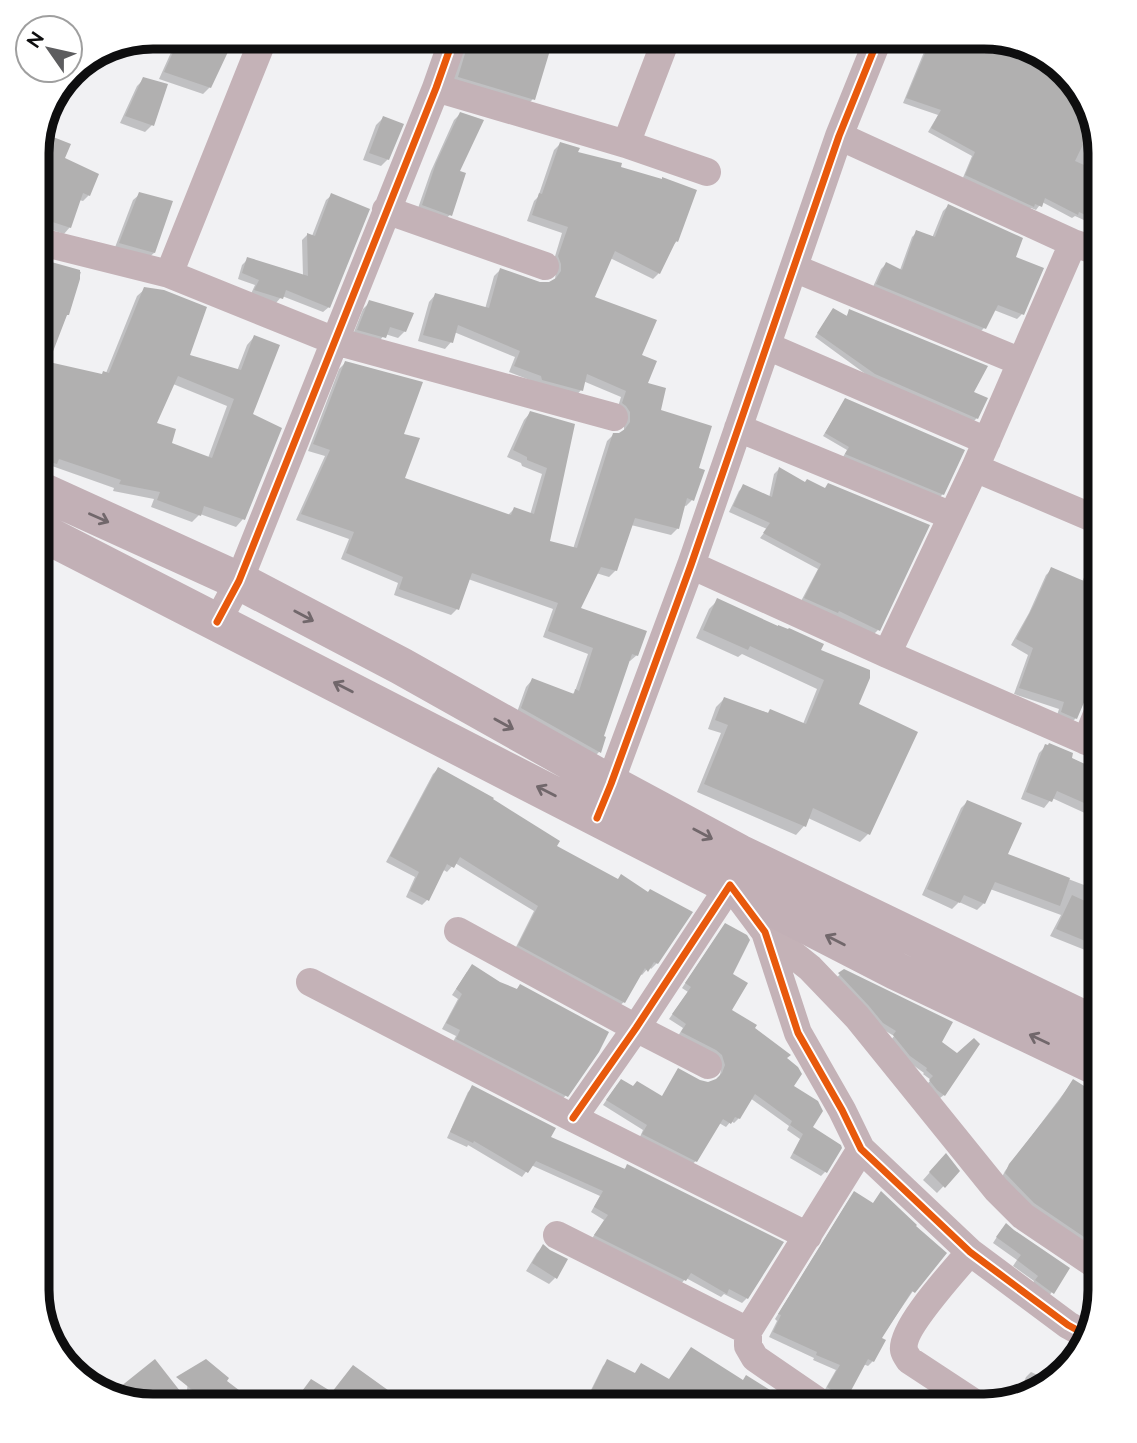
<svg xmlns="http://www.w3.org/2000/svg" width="1137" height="1443" font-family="Raleway,sans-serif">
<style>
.shadow{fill:#0003;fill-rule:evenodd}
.building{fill:#b1b0b0;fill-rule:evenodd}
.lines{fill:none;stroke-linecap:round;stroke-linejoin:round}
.street{stroke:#c4b2b7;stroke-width:28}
.secondary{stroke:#c2b0b6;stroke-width:38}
.cycleway-casing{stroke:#fff;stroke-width:11}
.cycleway{stroke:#e8590c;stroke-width:7}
.oneway{stroke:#71676b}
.rim{fill:none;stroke:#0e0e0f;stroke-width:9}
</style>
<rect width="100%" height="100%" fill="#f1f1f3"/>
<path class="shadow" d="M178 37H228L232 38 210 87 203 94 159 79Z
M483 37H555L552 48 548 52 533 99 524 108 450 86 461 50 471 41 480 44Z
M896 37H991L1042 52 1081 89 1100 153V219L1091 215 1086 221 1075 216 1072 218 1042 202 1036 210 1031 208 1029 210 962 180 972 156 928 132 938 115 903 103 924 52Z
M144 79 152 125 145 132 120 123 137 86Z
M460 114 458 172 450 215 444 220 417 211 431 171 454 120Z
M383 118 388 159 381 166 363 160 376 125Z
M42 134 69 145 63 159 89 195 83 201 79 200 70 227 64 234 37 225V145Z
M560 144 576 153 619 168 677 241 673 245 659 273 653 279 610 258 593 298 639 356 646 384 658 411 697 469 692 500 686 506 683 505 678 528 671 535 631 525 616 570 609 577 596 573 578 609 637 655 630 661 627 660 602 737 603 738 599 752 593 758 516 715 526 687 532 680 572 695 575 691 588 654 543 637 553 609 468 579 457 609 451 615 394 595 398 583 341 559 349 539 296 520 325 456 308 451 339 369 345 363 402 435 403 479 508 515 514 509 530 515 542 474 522 466 521 463 507 457 524 420 530 413 573 425 547 542 573 549 607 441 613 435H619L624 430V419L617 410 621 397 583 381 581 390 575 397 535 382 509 372 515 357 454 332 451 342 445 349 418 341 429 302 435 295 485 309 494 276 500 270 540 284H549L555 279 556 271 553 263 562 233 527 221 534 201 538 197 554 150Z
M140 194 154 253 147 259 114 250 133 200Z
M332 195 329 307 323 312 282 296 276 303 250 296 255 285 238 279 242 265 248 259 303 276 302 240 307 235 312 236 326 200Z
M948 206 1014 258 1022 314 1017 319 994 310 984 328 979 333 872 289 881 269 886 264 900 270 912 237 917 232 932 238 943 211Z
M37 260 81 272 67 314 47 363 101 376 106 373 137 296 145 289 188 357 237 371 247 345 254 337 243 519 236 527 200 514 192 522 151 507 154 499 113 491 114 488 52 466 48 471 37 467ZM173 384 227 406 208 458 169 444 155 424Z
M370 302 405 331 398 338 385 334 377 344 352 337 363 309Z
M850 311 972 392 977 418 973 422 871 378 815 337 830 314 845 318Z
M845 400 943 494 940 497 843 457 847 450 823 436Z
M779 469 878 630 873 635 800 603 818 569 760 538 767 529 729 512 739 491 744 486 769 498 774 474Z
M1100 545V678L1094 690 1084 699 1076 718 1070 724 1056 718 1059 709 1014 694 1028 655 1011 645 1029 613 1046 575 1052 569 1082 582 1097 548Z
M717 601 819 651 857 705 868 834 860 842 808 818 804 826 796 835 697 792 721 733 708 729 716 707 724 699 803 724 817 689 742 654 738 657 696 638 709 609Z
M1046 746 1100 772V820L1052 798 1044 808 1021 799 1039 753Z
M438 769 554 847 617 881 690 912 657 963 651 969 649 967 642 975 640 974 624 1002 618 1007 514 951 534 911 455 863 447 872 442 869 427 900 422 905 406 897 415 877 386 862 433 774Z
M967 802 1005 855 1100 891V889V956L1050 936 1061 915 990 889 984 903 977 910 959 902 952 909 922 895 961 808Z
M721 930 731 974 730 1011 752 1029 784 1059 791 1087 811 1128 825 1172 821 1176 790 1158 800 1139 787 1130 789 1126 750 1098 739 1118 734 1123 731 1121 726 1127 719 1123 696 1161 691 1165 639 1139 643 1130 603 1105 617 1085 632 1088 661 1098 700 1081 708 1083 719 1079 721 1070 718 1060 678 1036 683 1028 669 1019 688 992 682 988Z
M844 971 957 1056 944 1095 940 1098 926 1085 931 1080 923 1074 924 1073 906 1060 891 1040 894 1036 879 1027 836 978Z
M467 972 515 991 520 986 566 1095 561 1101 452 1044 456 1036 442 1029 458 999 452 995Z
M1073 1081 1099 1098 1100 1096V1214L1086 1238 1081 1243 1029 1208 1001 1179 1005 1171Z
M473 1087 549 1137 623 1170 628 1166 747 1298 742 1303 724 1294 721 1297 686 1278 680 1285 591 1240 604 1220 591 1212 600 1196 531 1165 522 1177 468 1145 467 1147 447 1138 468 1092Z
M939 1162 958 1171 937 1193 923 1180Z
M850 1198 913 1291 880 1339 873 1361 868 1366 863 1364 844 1399 839 1404 823 1393 836 1370 813 1360 814 1358 769 1337 777 1321 775 1319Z
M1002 1229 1052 1292 1048 1297 1032 1285 1034 1281 1013 1266 1017 1260 993 1243Z
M543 1247 555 1278 549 1284 526 1271 537 1253Z
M608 1361 634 1375 641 1365 668 1381 742 1382 746 1377 792 1406H583L603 1366Z
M1031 1372 1053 1382 1048 1387 1018 1396 1026 1377Z
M189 1373 225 1381 257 1406H185Z"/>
<path class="building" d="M180 37H235L211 88 164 72Z
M470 37H554L535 100 458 77Z
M932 37H988L1006 47 1004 52 1044 72 1050 60 1081 89 1092 126 1075 161 1100 172V200L1092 218 1079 212 1078 215 1045 198 1042 207 1035 204 1034 207 965 175 975 152 931 128 941 110 906 98Z
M143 77 168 84 154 126 125 116Z
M460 112 484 120 460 171 466 173 452 216 422 205 436 163Z
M383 116 404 124 389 160 369 153Z
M43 133 71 144 65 158 99 174 90 196 83 193 71 228 37 217V145Z
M560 142 580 148 578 152 622 163 621 167 662 179V177L697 190 678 242 676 241 660 274 615 251 595 297 657 320 642 355 657 361 648 383 666 388 661 410 712 426 699 468 705 470 694 501 687 498 679 529 635 518 617 571 601 567 581 608 647 631 638 656 632 654 604 736 606 737 601 753 521 708 532 678 574 694 575 689 579 691 593 648 548 631 558 603 472 573 459 610 399 589 403 577 346 553 354 532 301 514 330 450 313 444 345 361 423 382 404 434 420 438 405 478 511 515 514 507 534 514 547 468 527 460V457L513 450 530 411 575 424 550 541 577 548 613 433H619L625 429 630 422V412L626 406 622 403 626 391 587 374 583 391 542 380 541 376 514 366 520 351 458 325 453 343 423 335 435 293 489 308 500 268 540 282H549L556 278 561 271V264L558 256 568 227 532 215 539 193 542 194Z
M139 192 173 201 155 253 119 243Z
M331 193 370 209 330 308 286 290 283 299 254 290 259 280 242 273 247 257 308 276 307 233 315 236Z
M948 204 1023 238 1016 257 1044 268 1024 315 998 305 986 329 876 284 886 262 902 270 916 230 935 237Z
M37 258 80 270V279L69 315H67L49 362 102 374 103 371 109 373 144 287 164 290 207 307 190 355 241 370 254 335 280 345 253 414 282 428 245 520 204 506 201 516 157 500 160 492 119 484 121 480 59 459 57 464 37 458ZM178 376 234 399 212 458 172 443 176 429 157 423Z
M369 300 414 313 406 332 390 327 386 338 357 330Z
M833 308 847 316 849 309 988 366 974 392 988 398 978 419 875 374 817 333Z
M845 398 965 450 944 495 845 454 849 447 825 433Z
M779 467 805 482 807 479 825 488 828 483 930 525 880 631 839 611 838 613 804 598 821 564 763 533 770 523 733 506 743 484 772 497Z
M1100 546V682L1095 691 1089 694 1085 700 1077 719 1061 712 1064 702 1019 688 1033 648 1016 639 1034 605 1051 567 1084 581Z
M717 598 778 626V625L788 629 789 628 824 644 821 650 870 670V678L859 704 918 732 870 835 813 808 806 827 704 784 728 725 715 720 724 697 768 713 770 709 806 724 824 680 750 646 748 650 703 630Z
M1049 743 1073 753 1072 758 1100 771V810L1057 791 1052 802 1026 792 1045 744 1048 745Z
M438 767 494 798 493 799 560 841 557 846 618 879 621 874 648 892 650 889 693 912 658 964 654 962 648 972 645 968 625 1003 518 945 538 906 460 857 454 868 447 864 429 901 410 891 419 872 390 856Z
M967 800 1022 823 1008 854 1070 878 1060 906 995 882 985 904 964 895 960 903 927 889Z
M1072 895 1100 908V947L1056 929Z
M725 923 747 935 750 940 733 974 748 983 732 1010 757 1025 755 1028 791 1055 787 1058 798 1067 802 1074 794 1086 818 1101 823 1111 813 1127 841 1145 842 1148 827 1173 793 1153 803 1134 790 1125 792 1121 755 1094 740 1119 735 1117 731 1124 723 1119 697 1162 642 1134 647 1125 606 1100 621 1079 633 1086 637 1081 662 1096 678 1068 700 1080 708 1082 716 1079 722 1073 725 1065 722 1055 716 1050 681 1032 686 1024 672 1014 691 987 685 983Z
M472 964 500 982 517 989 520 984 609 1032 599 1052 568 1097 456 1039 460 1030 446 1023 462 994 456 989Z
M844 969 953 1022 942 1042 957 1053 974 1038 980 1044 945 1096 937 1090 929 1080 933 1076 926 1070 927 1068 910 1056 893 1035 896 1031 883 1023 869 1006 838 973Z
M1073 1079 1100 1096V1209L1085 1235 1088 1237 1087 1239 1034 1203 1005 1173 1009 1164 1059 1101Z
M472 1085 556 1128 551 1137 625 1169 627 1164 784 1242 748 1299 729 1289 727 1294 691 1273 686 1281 594 1235 608 1215 594 1207 603 1191 536 1161 528 1173 474 1141 473 1143 450 1132Z
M946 1153 960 1171 945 1188 929 1172Z
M854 1191 873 1203 881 1191 917 1225 916 1226 947 1253 915 1293 912 1291 882 1338 886 1340 874 1362 868 1359 846 1400 827 1387 840 1365 816 1355 817 1352 773 1332 781 1315 778 1314Z
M1006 1223 1014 1230 1070 1268 1054 1294 1035 1280 1038 1276 1017 1260 1021 1255 996 1237Z
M543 1244 550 1250 568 1259 557 1279 532 1263Z
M691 1347 743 1380 746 1375 796 1406H584L607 1359 635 1373 641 1363 669 1379Z
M155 1359 180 1391 161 1406H146L110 1395Z
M206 1359 229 1378 227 1381 260 1406H212L176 1377Z
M353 1365 392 1393 383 1406H291L311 1379 332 1392Z"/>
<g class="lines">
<path class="street" d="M436 88 626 144 707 172
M839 136 1073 243 1100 252
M626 144 667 37
M386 210 545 266
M37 241 169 274 335 341 614 417
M794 268 1021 362
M169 274 264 37
M767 346 987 441
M738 428 952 516
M975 468 1100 521
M691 565 887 654 1100 747
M217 622 239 581 436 88 454 37
M887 654 975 468 1073 243
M1086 741 1100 707
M604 799 691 565 839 136 879 37
M458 931 636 1028 708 1065
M765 932 810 968 857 1017 996 1189 1023 1216 1100 1268
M310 982 573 1118 808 1236
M573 1118 636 1028 730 885 765 932 798 1033 842 1110 861 1149 970 1252 1068 1325 1088 1336
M557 1235 748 1331
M970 1252C955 1270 900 1329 904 1350 904 1353 907 1356 909 1360L979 1406
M825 1406 755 1358 748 1346V1331L861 1149"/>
<path class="secondary" d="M37 489 239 581 401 666 611 784 739 853 1100 1027
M37 530 896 971 1100 1068"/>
<g class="cycleway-casing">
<path id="cycleway" d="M217 622 239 581 436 88 454 37
M597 818 611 784 691 565 839 136 879 37
M573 1118 636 1028 730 885 765 932 798 1033 842 1110 861 1149 970 1252 1068 1325 1088 1336"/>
</g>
<use href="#cycleway" class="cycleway"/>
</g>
<defs><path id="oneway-shaft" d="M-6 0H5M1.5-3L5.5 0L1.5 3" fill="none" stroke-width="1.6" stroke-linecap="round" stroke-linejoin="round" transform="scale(1.75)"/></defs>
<g class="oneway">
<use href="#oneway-shaft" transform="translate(99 518) rotate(24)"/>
<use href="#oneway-shaft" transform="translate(304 616) rotate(28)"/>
<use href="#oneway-shaft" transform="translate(343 687) rotate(-153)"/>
<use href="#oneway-shaft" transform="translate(504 724) rotate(29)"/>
<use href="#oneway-shaft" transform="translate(546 791) rotate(-153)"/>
<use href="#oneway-shaft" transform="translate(703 834) rotate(28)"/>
<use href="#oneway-shaft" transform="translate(835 940) rotate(-153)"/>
<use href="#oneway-shaft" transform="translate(1039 1039) rotate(-155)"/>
</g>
<path d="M0 0H1137V1443H0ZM153 49H984A104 104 0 0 1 1088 153V1290A104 104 0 0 1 984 1394H153A104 104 0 0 1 49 1290V153A104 104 0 0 1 153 49Z" fill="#fff" fill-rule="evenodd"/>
<path class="rim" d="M153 49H984A104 104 0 0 1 1088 153V1290A104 104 0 0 1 984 1394H153A104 104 0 0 1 49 1290V153A104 104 0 0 1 153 49Z"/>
<g transform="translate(49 49) rotate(304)"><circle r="33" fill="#ffffff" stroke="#9f9f9f" stroke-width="2"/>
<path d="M0-5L12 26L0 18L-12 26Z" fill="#5d5d5f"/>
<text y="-10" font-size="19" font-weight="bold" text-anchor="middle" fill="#0e0e0f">N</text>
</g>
</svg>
